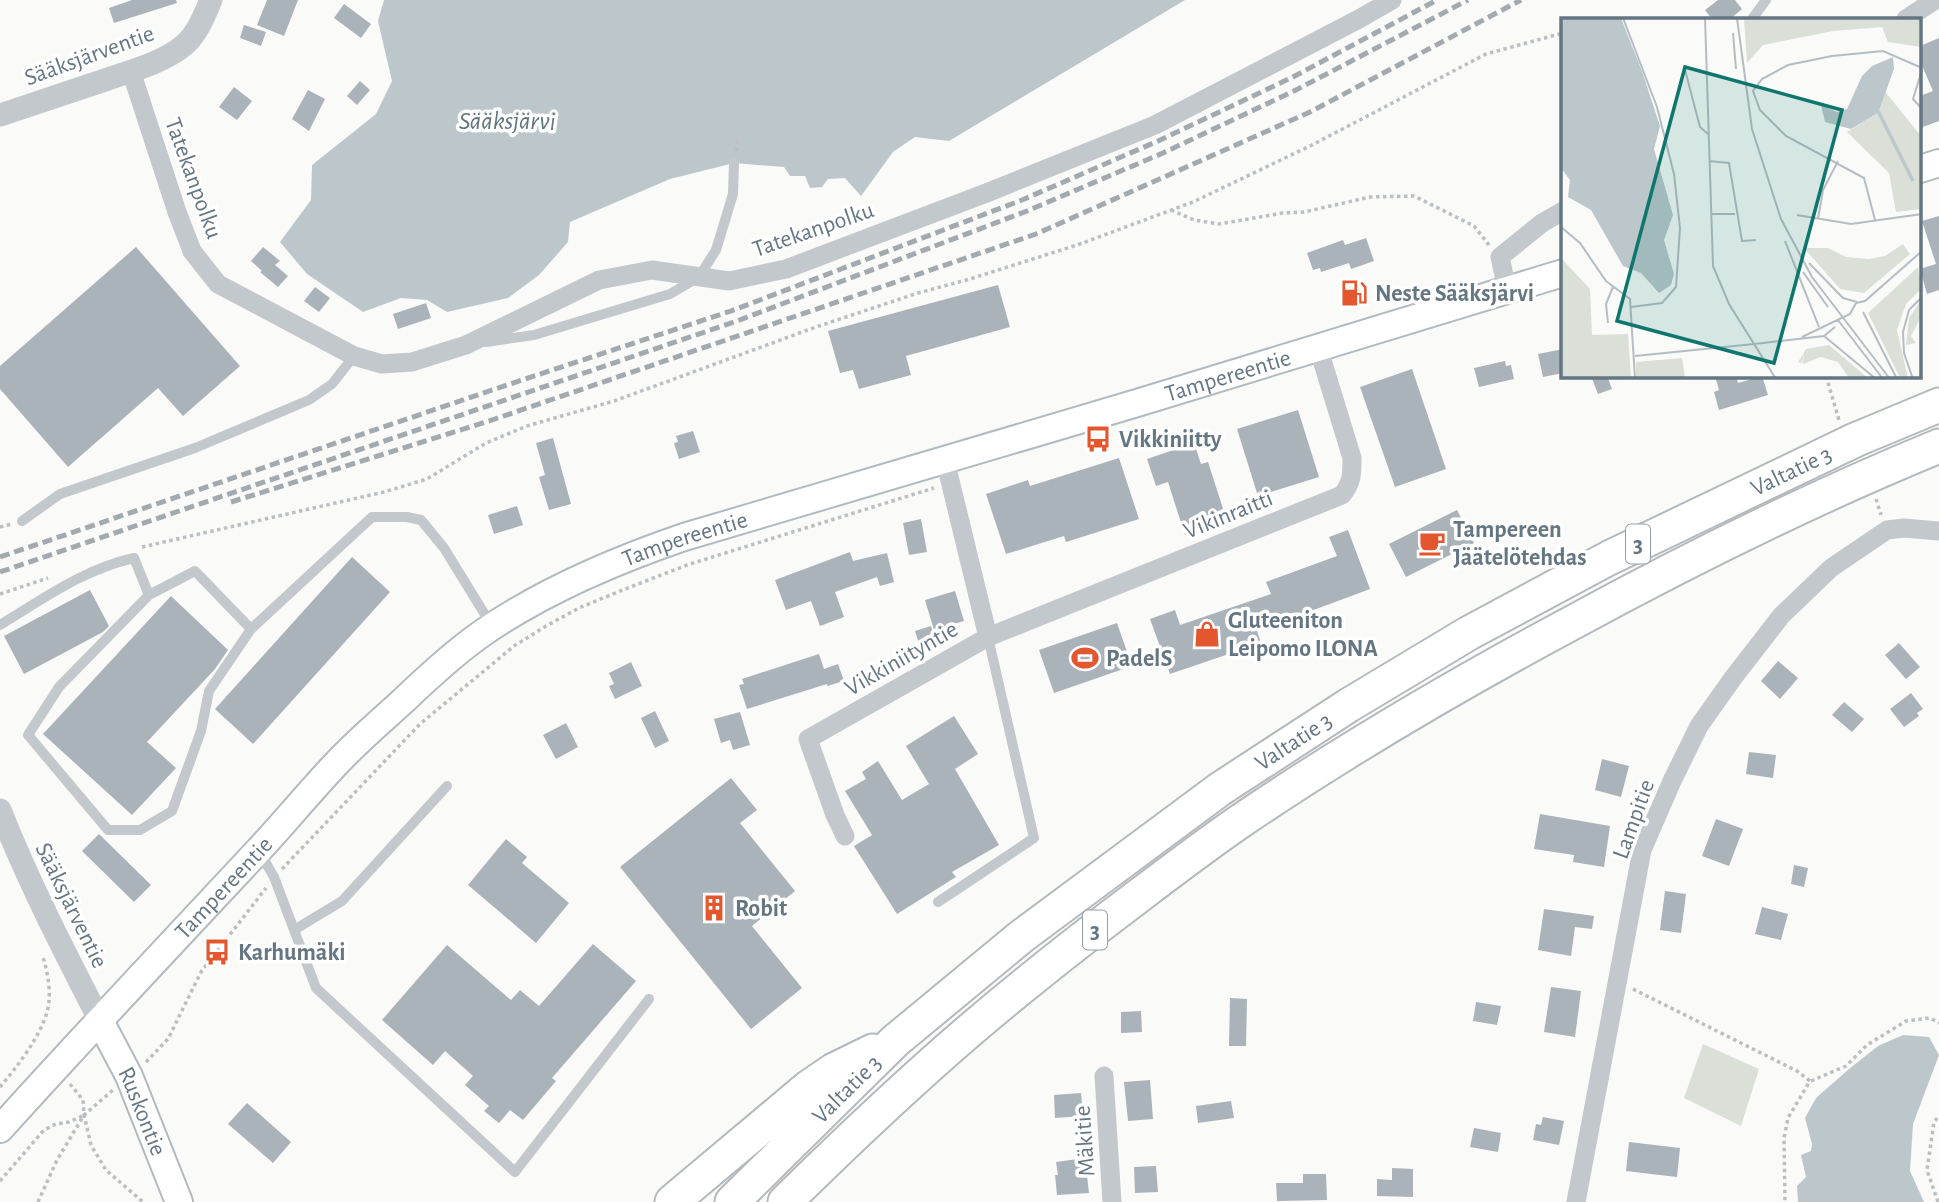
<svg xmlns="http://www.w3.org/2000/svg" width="1939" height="1202" font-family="'Alegreya Sans',sans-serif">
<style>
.green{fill:#dadfd7}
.water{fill:#bbc7cb}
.building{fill:#aab3b9}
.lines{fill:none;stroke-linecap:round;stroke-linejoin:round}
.secondary-casing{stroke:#b3babf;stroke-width:30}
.motorway-casing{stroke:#b4b9bd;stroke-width:37}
.path{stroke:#bbbfc2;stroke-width:3.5;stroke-dasharray:3.5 3.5;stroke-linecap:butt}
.service{stroke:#c3c8cc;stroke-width:10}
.minor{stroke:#c3c8cc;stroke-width:19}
.tertiary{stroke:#c3c8cc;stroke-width:23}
.secondary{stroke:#fff;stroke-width:26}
.motorway{stroke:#fff;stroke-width:33}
.rail{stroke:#a2aab0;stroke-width:5;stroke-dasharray:10 5;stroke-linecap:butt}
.labels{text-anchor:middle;stroke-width:7;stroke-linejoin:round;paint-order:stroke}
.shield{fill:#fff;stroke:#939fa8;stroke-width:2}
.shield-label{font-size:23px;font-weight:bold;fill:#657683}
.street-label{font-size:24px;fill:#657683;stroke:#fff}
.poi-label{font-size:24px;font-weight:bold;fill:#657683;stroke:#fff;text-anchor:start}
.water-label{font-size:26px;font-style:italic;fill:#60757c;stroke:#fff}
.inset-river{fill:none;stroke:#bbc7cb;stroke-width:3.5}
.inset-road{fill:none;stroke:#b5bdc2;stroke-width:2}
.view{fill:#0f766e;fill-opacity:0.15;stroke:#0f766e;stroke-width:3.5}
.inset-edge{fill:none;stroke:#657683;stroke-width:3.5}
</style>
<rect width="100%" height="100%" fill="#fafaf8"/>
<path class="green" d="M1703 1044 1759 1069 1741 1126 1684 1098Z"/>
<path class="water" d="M384 0H1185L949 141 915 137 893 152 861 196 845 178 828 179 822 187 810 188 805 176H790L784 167 734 163 670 179 570 222 568 242 539 275 508 298 447 312 427 300 401 298 363 312 307 274 280 242 311 200 312 165 376 114 392 81 378 21Z
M1903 1035 1929 1037 1939 1055 1913 1124 1910 1171 1924 1202H1798L1797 1186 1806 1177 1801 1155 1811 1151 1812 1144 1805 1118 1816 1098 1849 1069 1878 1046Z"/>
<path class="building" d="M132 0H176L177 3 114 23 109 8Z
M267 0H298L284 36 257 25Z
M1718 0H1735L1742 9 1730 19H1712L1705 10Z
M344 4 371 24 361 38 334 18Z
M244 25 266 32 261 46 240 38Z
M1939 38V121L1920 128V96L1933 91 1920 61V46Z
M360 81 370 90 357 105 347 96Z
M234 87 252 101 237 120 219 107Z
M308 90 325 99 309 131 292 119Z
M1939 216V290L1927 294 1920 269 1939 263 1936 264 1922 221Z
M1366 238 1374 261 1351 269 1349 263 1321 272 1320 268 1313 270 1307 253 1343 240 1345 245Z
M136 247 240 366 183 416 158 388 68 467 0 389V366Z
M263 247 280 261 275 265 288 276 278 287 260 272 262 271 251 261Z
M998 285 1010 327 906 356 911 375 859 389 853 370 840 373 828 331Z
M315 287 330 298 319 312 304 301Z
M426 303 431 318 398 329 393 314Z
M1563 349V373L1543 377 1538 354Z
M1505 361 1506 366 1511 365 1514 379 1479 387 1474 368Z
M1412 369 1446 469 1395 487 1360 387Z
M1591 376H1607L1612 389 1598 394Z
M1715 376H1736L1738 383 1762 376 1768 395 1719 410 1714 392 1719 390Z
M1298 410 1319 477 1258 496 1237 429Z
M693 431 700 452 679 459 674 443 678 442 676 436Z
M553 438 571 504 549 510 539 477 545 475 536 443Z
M1194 443 1201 464 1208 462 1227 521 1185 535 1168 482 1156 486 1147 459Z
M1119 458 1139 519 1066 542 1064 536 1006 554 986 494 1028 480 1030 486Z
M517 506 523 525 494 534 488 515Z
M1457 510 1474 543 1406 577 1389 544Z
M921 519 927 552 909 555 903 523Z
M1348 530 1370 589 1257 631 1261 643 1170 674 1150 619 1175 610 1180 625 1271 594 1266 582 1337 556 1329 537Z
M850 552 853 561 887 553 894 582 880 586 877 577 835 592 844 617 820 626 811 601 786 610 775 580Z
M352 557 390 592 253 744 215 709Z
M90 590 109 626 103 632 24 674 4 636Z
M955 591 964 621 934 630 925 600Z
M171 596 228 650 215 669 147 742 176 768 132 815 43 734Z
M1117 623 1132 666 1054 693 1039 650Z
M931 626 936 642 920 647 915 631Z
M1899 643 1920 667 1906 679 1885 655Z
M819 654 824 669 838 664 844 681 827 686V684L747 709 739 685 744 684 742 679Z
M1778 661 1798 678 1780 699 1761 681Z
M631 662 642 686 615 699 609 686 614 684 609 673Z
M1911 693 1923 709 1917 713 1919 716 1904 727 1890 709Z
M1844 702 1864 719 1852 732 1832 715Z
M655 711 669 741 655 748 641 718Z
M740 712 750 745 733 750 730 740 721 743 714 719Z
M954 716 978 754 955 769 999 845 952 872 956 877 897 914 854 846 872 835 845 791 866 779 862 772 878 761 902 800 929 784 906 746Z
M566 723 578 747 556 759 543 735Z
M1749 752 1776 755 1773 778 1746 774Z
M1602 759 1629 766 1621 797 1595 790Z
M731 778 757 810 740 823 795 891 752 926 802 988 751 1029 620 867Z
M1540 814 1610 826 1604 867 1573 862 1574 855 1534 849Z
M1716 819 1743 829 1729 866 1702 856Z
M99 834 151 885 134 902 82 851Z
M506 839 527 857 522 863 569 903 536 943 468 885Z
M1794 865 1808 868 1804 887 1791 884Z
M1665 891 1686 894 1681 933 1660 930Z
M1762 907 1788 914 1781 940 1755 934Z
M1544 909 1594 916 1592 929 1575 927 1571 956 1538 950Z
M593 944 636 981 552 1078 556 1081 523 1120 510 1110 499 1123 484 1111 489 1106 465 1085 473 1076 445 1051 433 1065 382 1020 447 945 511 1000 520 990 539 1006Z
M1551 987 1581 991 1575 1037 1544 1032Z
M1230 998 1247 999 1246 1046H1229Z
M1476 1002 1501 1006 1497 1025 1473 1021Z
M1141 1011 1142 1032 1121 1033V1012Z
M1150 1080 1153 1119 1128 1121 1124 1082Z
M1081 1093 1083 1116 1055 1118 1054 1095Z
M1231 1101 1234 1118 1198 1123 1196 1106Z
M247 1103 291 1142 273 1163 228 1124Z
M1543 1117 1564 1121 1559 1145 1533 1140 1536 1124 1541 1125Z
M1474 1128 1501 1133 1498 1152 1470 1147Z
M1629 1142 1680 1148 1677 1177 1626 1171Z
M1085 1158 1089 1193 1057 1195 1055 1175H1058L1056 1162Z
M1156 1166 1158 1192 1135 1193 1134 1167Z
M1392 1168 1413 1169V1197L1377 1196V1179L1392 1180Z
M1303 1174H1326L1327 1200 1277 1201 1276 1183H1303Z"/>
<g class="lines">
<g class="secondary-casing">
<g id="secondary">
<path d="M1920 169 1939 163"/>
<path id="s1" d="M100 1021 129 1076 179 1202"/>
<path id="s2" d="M0 1129C84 1036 170 945 256 853 282 825 307 795 334 766 355 743 380 722 403 701 428 677 455 652 484 632 545 590 614 561 684 537L1137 403 1563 273"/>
</g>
</g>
<g class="motorway-casing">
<g id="motorway">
<path d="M672 1202 809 1087 834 1070 873 1051"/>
<path id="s3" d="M732 1202 895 1041 1022 936 1220 789 1349 705 1469 633 1609 558 1855 440 1939 405"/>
<path d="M785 1202C845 1143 906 1085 969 1031 1017 990 1066 951 1116 913 1157 882 1197 851 1239 822 1345 750 1456 685 1568 625 1689 559 1812 498 1939 446"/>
</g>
</g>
<path class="path" d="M736 151 738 139
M1171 210 1194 220 1219 224 1283 213 1304 212 1370 197 1414 196 1474 226 1489 245
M1826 376 1839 420
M1876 499 1881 515
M0 527 12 524
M142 547 384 492 427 479 486 443 527 426 614 401 816 327 918 293 970 279 1080 244 1193 202 1310 146 1486 54 1563 33
M0 594 48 578
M282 869 420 724 514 646 546 626 579 608 625 589 690 564 934 488
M1633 989 1797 1071 1810 1081 1788 1118 1784 1138 1785 1202
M146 1062 168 1039 201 972 266 888
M1811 1081 1846 1066 1867 1045 1906 1021 1930 1018 1939 1023
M70 1084 83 1100 84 1115 91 1145 106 1170 143 1202
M0 1087C17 1067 40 1037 47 1012 52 996 48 973 43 957
M0 1181 44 1130 56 1124 69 1122 82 1116
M38 1202 57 1160 84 1115 113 1090
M1938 1202 1927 1170 1934 1122 1939 1116"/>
<path class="service" d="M1752 19 1766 0
M486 342 534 335 670 294 699 277 716 250 733 194 734 163
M22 521 60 494 195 448 309 400 332 384 354 356
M149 595 59 687 28 735 108 830H140L172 811 201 731 209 691 251 629 372 517H407L421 520 444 548 492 626
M0 625C43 599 84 569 134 558L149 595 195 571 251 629
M259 851 274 877 316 988 515 1172 649 999
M938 902 1034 838 988 637
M294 930 342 901 447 786"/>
<path class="minor" d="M1906 19 1935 0
M131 71 177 212 192 251 218 284 354 356 382 364 412 362 466 345 599 280 652 270 729 281 786 269 989 192 1155 125 1359 19 1392 0
M1507 289 1500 257 1542 223 1563 211
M945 460 988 637
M845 836 835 815 808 739 988 637 1342 495C1352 483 1352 474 1352 458L1318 347
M1104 1076 1112 1202
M1576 1202 1642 850 1672 781 1699 726 1733 678 1781 616 1831 568 1887 530 1904 528 1939 531"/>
<path class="tertiary" d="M0 115C36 103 72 91 108 79 131 71 164 62 183 46 197 35 204 16 211 0
M0 810C29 883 64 951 100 1021"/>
<use href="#secondary" class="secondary"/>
<use href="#motorway" class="motorway"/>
<path class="rail" d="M231 502 489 421 1036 234 1310 112 1521 0
M0 557 510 384 731 311 1022 200 1158 141 1293 77 1437 0
M0 572 737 321 1027 211 1163 153 1296 90 1468 0"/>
</g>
<defs>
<g id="fuel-bare" transform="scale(2.1)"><path d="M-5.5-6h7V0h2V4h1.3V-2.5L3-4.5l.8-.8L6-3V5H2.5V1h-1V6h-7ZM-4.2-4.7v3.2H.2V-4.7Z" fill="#e4572e" stroke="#fff" stroke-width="2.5" paint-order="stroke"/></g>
<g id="bus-bare" transform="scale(2.1)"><path d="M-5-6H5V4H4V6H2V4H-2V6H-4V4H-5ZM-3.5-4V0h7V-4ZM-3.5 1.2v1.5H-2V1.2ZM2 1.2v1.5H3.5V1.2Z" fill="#e4572e" stroke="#fff" stroke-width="2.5" paint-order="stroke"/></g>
<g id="cafe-bare" transform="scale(2.1)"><path d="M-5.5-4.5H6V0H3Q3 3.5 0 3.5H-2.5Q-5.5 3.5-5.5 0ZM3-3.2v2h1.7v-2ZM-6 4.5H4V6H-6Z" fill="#e4572e" stroke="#fff" stroke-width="2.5" paint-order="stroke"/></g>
<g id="shop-bare" transform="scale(2.1)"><path d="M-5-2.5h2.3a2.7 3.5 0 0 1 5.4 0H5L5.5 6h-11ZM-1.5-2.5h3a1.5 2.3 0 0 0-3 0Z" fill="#e4572e" stroke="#fff" stroke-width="2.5" paint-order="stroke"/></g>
<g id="stadium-bare" transform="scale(2.1)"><path d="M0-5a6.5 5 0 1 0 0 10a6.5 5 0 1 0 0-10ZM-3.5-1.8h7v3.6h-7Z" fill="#e4572e" stroke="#fff" stroke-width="2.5" paint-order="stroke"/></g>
<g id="building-bare" transform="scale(2.1)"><path d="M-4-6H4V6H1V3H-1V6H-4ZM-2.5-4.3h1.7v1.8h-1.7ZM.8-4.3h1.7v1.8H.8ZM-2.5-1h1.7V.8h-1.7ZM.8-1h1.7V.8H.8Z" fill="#e4572e" stroke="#fff" stroke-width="2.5" paint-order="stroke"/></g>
</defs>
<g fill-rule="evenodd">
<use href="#fuel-bare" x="1354" y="293"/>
<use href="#bus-bare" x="1098" y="439"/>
<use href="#cafe-bare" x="1432" y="543"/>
<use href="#shop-bare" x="1207" y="634"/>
<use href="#stadium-bare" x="1085" y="658"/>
<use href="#building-bare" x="714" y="908"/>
<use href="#bus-bare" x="217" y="952"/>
</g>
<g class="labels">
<g class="shield">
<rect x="1626" y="524.5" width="24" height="39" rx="5"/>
<rect x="1083" y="910.5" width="24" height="39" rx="5"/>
</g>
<g class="shield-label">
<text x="1638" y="552">3</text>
<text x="1095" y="938">3</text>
</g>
<g class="street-label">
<text transform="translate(89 55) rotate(-20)" y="8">Sääksjärventie</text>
<text transform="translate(194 178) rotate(70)" y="8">Tatekanpolku</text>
<text transform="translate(813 229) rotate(-19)" y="8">Tatekanpolku</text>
<text dy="8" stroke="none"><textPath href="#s2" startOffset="1484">Tampereentie</textPath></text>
<text dy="8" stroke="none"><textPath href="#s3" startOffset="1295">Valtatie 3</textPath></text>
<text transform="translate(1228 514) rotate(-22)" y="8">Vikinraitti</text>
<text dy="8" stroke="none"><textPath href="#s2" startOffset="917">Tampereentie</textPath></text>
<text transform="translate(901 658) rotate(-30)" y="8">Vikkiniityntie</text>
<text dy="8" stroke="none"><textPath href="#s3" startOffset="728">Valtatie 3</textPath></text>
<text transform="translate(1633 819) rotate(-70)" y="8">Lampitie</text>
<text dy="8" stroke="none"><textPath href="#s2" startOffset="329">Tampereentie</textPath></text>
<text transform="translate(72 905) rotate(64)" y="8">Sääksjärventie</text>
<text dy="8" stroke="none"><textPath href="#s3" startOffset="161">Valtatie 3</textPath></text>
<text dy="8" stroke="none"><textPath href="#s1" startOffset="100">Ruskontie</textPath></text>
<text transform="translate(1084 1141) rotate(-94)" y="8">Mäkitie</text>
</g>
<g class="poi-label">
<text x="1375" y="301">Neste Sääksjärvi</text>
<text x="1119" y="447">Vikkiniitty</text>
<text x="1453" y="537">Tampereen<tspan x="1453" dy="28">Jäätelötehdas</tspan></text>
<text x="1228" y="628">Gluteeniton<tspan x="1228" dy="28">Leipomo ILONA</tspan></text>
<text x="1106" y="666">PadelS</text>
<text x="735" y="916">Robit</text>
<text x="238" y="960">Karhumäki</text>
</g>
<g class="water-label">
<text x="507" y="129">Sääksjärvi</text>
</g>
</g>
<g transform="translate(1561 18)">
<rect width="360" height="360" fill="#fafaf8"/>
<path d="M183 0H360V29L327 24 321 9 272 13 202 27 186 45ZM322 71 360 118V191L335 194 328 155 286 114 317 95ZM342 226 349 236 303 275 279 271 243 230H267L285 239 308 241 324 238ZM0 240 29 271 31 317 67 316 70 360H0ZM357 249 360 271 345 286 336 312 347 360H339L307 295ZM360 282V299L350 318 355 325 345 327 348 300ZM268 327 307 360H288L277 344 260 339 242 346 243 335 241 345 237 344 245 331ZM121 340 124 360H75V344Z" fill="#dadfd7"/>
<path d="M0 0H60L82 56 99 108 93 131 112 197 103 222 113 256 110 267 98 275 80 255 62 248 30 192 7 179 9 162 0 150ZM332 39 333 51 317 95 290 111 264 104 260 87 276 94 286 91 301 58 311 48Z" fill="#bbc7cb"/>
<path class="inset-river" d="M317 93 352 163"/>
<path class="inset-road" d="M62 0 96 89 113 156 119 210 115 269 101 285 70 289M144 0 152 248 168 286 215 361M176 0 191 111 220 201 251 259 329 361M172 15 175 51M123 48 139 109 147 116M361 52 352 81 361 91M148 143 168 145 181 223 195 222M151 196H174M236 197 290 206 361 196M257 201 262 172 277 143M314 202 303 160 225 118 199 92 192 73 201 61 227 47 271 38 322 33 361 50M0 209 19 225 45 263 69 281 74 361M224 223 258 309M248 245 282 280 296 284M242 254 267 289M302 294 336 361M277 302 322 361M47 305 45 286 52 269M263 318 315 361M241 319 289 296 295 285 304 283 361 233M193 326 263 318 274 309M74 338 193 326M352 361 343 335 342 314 348 292 361 279"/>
<path class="view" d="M124 49 281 92 213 345 56 303Z"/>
<rect width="360" height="360" class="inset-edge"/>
</g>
</svg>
